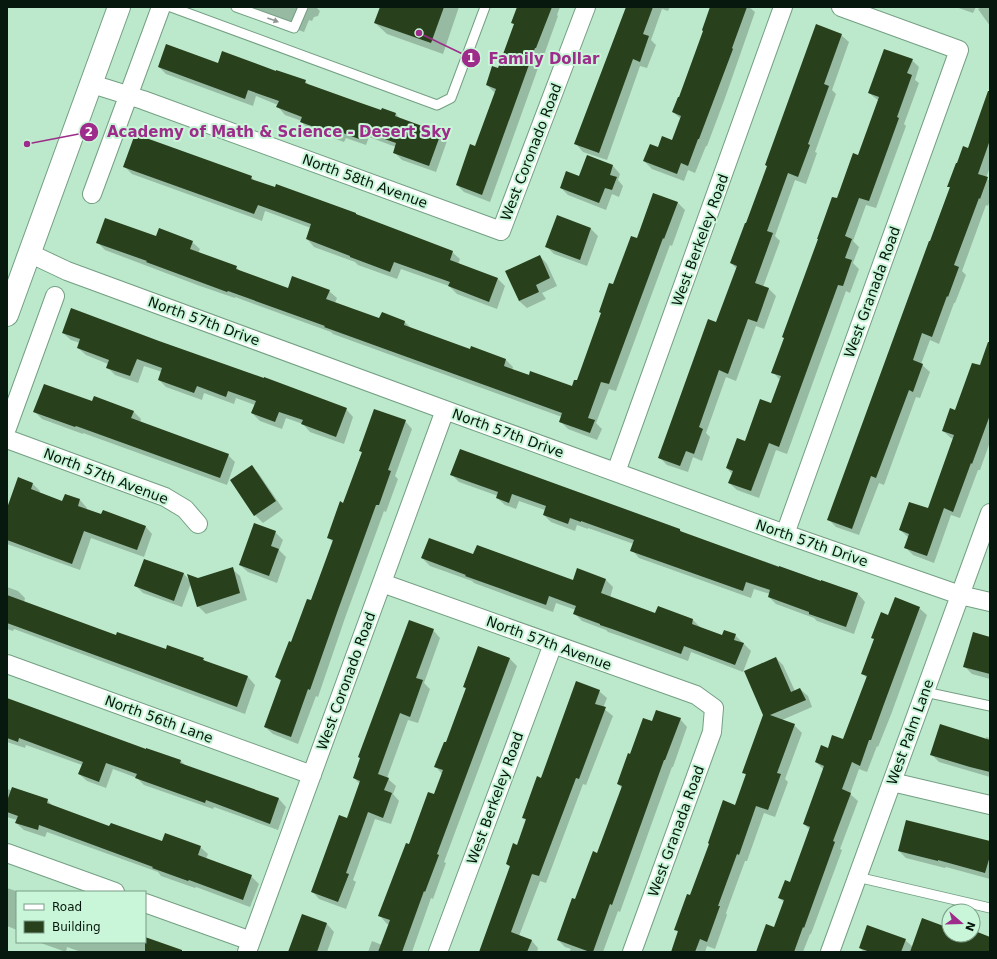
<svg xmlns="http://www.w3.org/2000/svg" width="997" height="959" font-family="'DejaVu Sans',sans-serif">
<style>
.shadow{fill:#0003}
.building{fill:#29401d}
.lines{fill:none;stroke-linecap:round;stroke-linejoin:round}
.lane-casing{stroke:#749f83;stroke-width:11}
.street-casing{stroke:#749f83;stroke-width:20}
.primary-casing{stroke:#749f83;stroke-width:24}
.lane{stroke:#fff;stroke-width:9}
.street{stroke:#fff;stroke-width:18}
.primary{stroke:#fff;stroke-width:22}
.oneway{fill:#8f9793}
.labels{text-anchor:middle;stroke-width:4;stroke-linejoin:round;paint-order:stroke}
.street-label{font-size:14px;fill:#07180e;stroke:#c9f6d8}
.leader{fill:none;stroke:#9d2c8a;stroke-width:1.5}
.callout-dot{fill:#9d2c8a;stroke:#c9f6d8;stroke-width:1.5}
.mark-label{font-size:12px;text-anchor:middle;font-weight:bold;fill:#fff}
.callout-label{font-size:15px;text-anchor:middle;font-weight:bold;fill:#9d2c8a;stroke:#c9f6d8;stroke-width:4;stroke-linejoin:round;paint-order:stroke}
</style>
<rect width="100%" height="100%" fill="#bce9cb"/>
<path class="shadow" d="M241 7H318L317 8 320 11 318 16 314 17 312 21 309 20 304 32 244 10Z
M381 7H459L443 54 387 34 375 23Z
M518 7H560L557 15 558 16 544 55 543 54 490 202 464 192 457 185 476 147 495 93 487 85 499 70 515 25Z
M627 7H670L668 11 662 9 651 40 656 45 647 68 640 66 607 160 583 152 576 144Z
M711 7H749L755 12 725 98 707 146H706L695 173 688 170 684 181 652 169 644 161 659 148 673 141 681 119 673 112 680 98 704 31Z
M956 7H976L973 13Z
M981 7H990V26L978 9Z
M841 35 849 42 832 90 836 94 815 152 817 153 806 184 795 180 775 236 780 241 763 287 769 289 776 296 764 329 756 326 736 381 726 377 706 433 710 437 702 461 693 457 688 472 667 465 659 457 717 323 737 269 731 263 746 224Z
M912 60 919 67 915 80 919 83 904 124 906 126 876 208 866 205 853 241 859 247 853 263 859 269 850 293 846 291 787 454 776 450 759 498 737 490 729 483 732 474 727 468 772 404 780 380 773 372 838 200 859 156 879 101 869 93Z
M218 64 305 81 309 85 382 111V109L396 114 401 120 440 134 447 141 436 172 402 160 394 152 396 147 369 137 366 145 346 138 344 142 309 129 301 122 302 121 285 115 278 107V105L256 96 253 106 166 74 159 67Z
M990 95V167L986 178 990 181V200L988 206 986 205 962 271 966 275 955 303H954L939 344 930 340 921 364 930 372 920 398 916 397 884 485 879 483 859 535 836 527 828 519 950 188 948 186 968 149Z
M587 156 613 166 620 174 618 180 623 186 619 197 612 194 606 210 568 195 561 188 579 177Z
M125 167 251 177 256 182 452 252 460 259 458 264 498 279 505 286 497 309 457 294 449 286 401 269 397 279 358 265 355 262 314 247 307 239 311 228 265 211 262 221 132 174Z
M677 202 685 210 672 246 670 245 616 391 609 389 596 423 602 429 597 440 568 429 560 421 562 417 333 334 331 332 235 297V298L200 286 105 250 97 242 156 238 192 242 200 249 198 253 236 267 240 271 289 289 329 291 337 298 335 303 380 320 405 322 411 328 470 350 506 360 513 367 512 370 573 387 577 382 614 285 638 239Z
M558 217 591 229 598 236 587 266 554 254 547 247Z
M540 256 547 264 557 286 542 293 546 299 527 308 519 301Z
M63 333 159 342 346 409 353 417 344 444 310 432 303 424 286 418 282 429 260 421 252 413 255 405 236 398 234 404 204 393 202 400 166 387 159 380 162 372 144 366 138 383 115 375 107 367 108 364 86 355 78 348 80 343 71 340Z
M990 340V442L980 470H978L960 518 951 515 934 563 913 555 905 547 909 538 900 530 928 510 954 439 951 438 943 431 956 411 980 367Z
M92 403 134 412 141 419 140 423 228 455 235 462 227 485 83 433V434L42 419 35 412Z
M405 421 412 429 395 476 398 479 386 512 384 511 345 618 318 697 316 696 298 744 273 734 265 727 282 682 276 677 311 601 333 542 328 537 344 504 362 453 360 451Z
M252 466 259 474 283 509 263 523 255 515 231 480Z
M452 475 680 530 683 533 858 594 865 602 854 634 817 621 814 618 776 604 769 597 770 594 754 589 751 598 639 558 632 550 634 544 588 528V529L577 525 575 531 551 522 544 515 545 510 519 501 516 509 505 505 497 498 498 496 459 482Z
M19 478 33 484 40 491 39 494 63 502 66 495 80 500 87 508 86 510 145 526 152 534 144 557 91 538 80 570 7 544V510Z
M275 532 283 540 279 550 286 557 277 583 248 572 240 565Z
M474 555 573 581 577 570 606 580 613 587 610 598 656 615 693 620 701 628 723 636 735 635 751 651 743 672 691 652 688 661 620 636 608 632 606 630 582 621 574 613 576 610 556 603 553 612 474 583 472 581 430 566 422 558Z
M145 560 184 574 190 581 198 579 232 569 240 576 247 600 206 614 198 606 191 583 182 607 143 593 136 586Z
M7 587 18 591 25 598 24 602 117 636 166 651 203 659 206 662 248 677 255 685 245 714 14 629 13 631 7 629Z
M919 608 927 615 892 712 878 747 877 746 867 772 859 769 850 794 858 801 840 849 842 850 811 934H810L803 952H757L775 928 784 902 779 898 790 883 810 830 804 824 824 770 816 762 828 749 843 740 867 678 862 673 889 616Z
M433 630 440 638 424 683 430 689 418 723 408 720 387 778 396 786 393 794 399 801 391 824 375 819 353 880 356 882 346 909 319 899 312 891 348 819 360 784 354 778Z
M990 638V679L972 674 964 666Z
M509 658 517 666 444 862 446 863 433 899 431 898 412 952H368L372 941 382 945 389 924H387L380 916 410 845 434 796 442 774 436 767 447 744 466 689 464 687Z
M776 658 783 665 795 691 800 689 808 696 812 707 782 720 794 725 802 733 785 779 788 782 775 817 764 813 747 861H745L726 913 727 915 715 949 707 946 705 952H672L679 933 675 929 736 806 747 776 743 772 764 715Z
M599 691 607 698 603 708 613 716 586 785 583 784 546 883 540 881 519 936 531 940 538 948 537 952H480L510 867 507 864 518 846 527 821 523 818 542 779Z
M7 700 146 751 147 749 181 761 186 766 279 799 286 807 278 830 214 807 213 809 144 785 137 778 113 769 106 788 87 781 79 774 82 765 26 745 25 748 7 742Z
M680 719 687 727 673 767H672L620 912 618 911 603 952H569L571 949 565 947 558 940 598 854 622 788 618 784 630 755 652 723Z
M986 737 990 738V777L939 762 932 755 986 739Z
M7 789 47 800 53 806 110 827 162 843 200 847 208 854 206 859 251 876 259 884 250 907 196 887 195 888 161 876 158 872 47 832 45 837 24 830 16 823 17 820 7 817Z
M990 842V879L946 867 945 868 906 858 899 851Z
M7 888 19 892H17V930L7 926Z
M303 915 327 924 334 932 327 952H290Z
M949 929V935H966L990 938V952H864L860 948 905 940 913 947Z
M145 938 183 952H81L67 947 66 952 38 942H145Z"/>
<path class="building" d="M380 7H444L431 43 374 23Z
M517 7H552L536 48H535L482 195 456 185 470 144 475 146 496 89 486 85 492 66 498 68 514 24 511 23Z
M626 7H653L643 34 649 36 640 62 633 59 599 153 574 144Z
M710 7H747L732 48 733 49 699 139H698L688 166 681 163 677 174 643 161 650 144 658 147 662 136 672 140 681 116 672 112 678 97H679L703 31 702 30Z
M816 24 842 34 824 84 829 86 808 144 810 145 798 177 788 173 767 231 773 233 755 283 769 288 757 322 748 319 728 374 719 370 699 427 703 429 694 454 686 451 680 466 658 458 708 319 716 322 737 266 730 263 745 223H746L767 166 765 165Z
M166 44 218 63 222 51 276 71V70L306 80 305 83 358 102 381 110 382 108 396 113 395 116 441 133 429 166 393 153 396 143 362 131 359 139 338 131 337 135 300 122 302 117 276 107 279 101 248 90 245 99 158 67Z
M884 49 913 59 907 73 912 75 897 117 899 118 869 201 859 198 845 236 852 239 845 258 852 260 843 286 838 285 779 447 769 443 751 491 728 483 733 471 726 468 737 438 745 441 760 399 771 403 781 376 771 373 784 338 782 337 818 239H817L832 197 837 198 853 153 858 155 879 97 868 93Z
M988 91H990V140L978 174 988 177 980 199 979 198 954 265 959 267 948 297 947 296 932 337 922 333 913 360 923 364 913 392 909 390 876 478 871 476 852 529 827 520 929 241H930L950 187H947L956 163H957L963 146 968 148Z
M135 134 252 176 251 179 275 187 276 184 356 213V214L453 251 450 260 498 278 489 302 448 286 450 282 394 262 390 272 350 257V256L306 239 311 224 258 205 254 214 123 167Z
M587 155 613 165 610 175 617 177 612 190 605 188 599 203 560 188 566 171 579 176Z
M653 193 678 202 664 239 663 238 609 384 601 382 588 418 595 420 590 433 559 422 562 413 324 327 325 326 228 291 227 292 146 262 147 261 96 243 105 218 156 236 159 228 193 241 190 249 237 266 236 269 288 288 292 276 330 290 326 299 379 318 382 312 405 321 404 325 470 349 471 346 506 359 504 366 529 375 530 371 572 386 574 380H577L601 313 599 312 609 283 613 284 631 236 637 238Z
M557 215 591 228 580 260 545 247Z
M540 255 550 278 536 285 539 292 519 301 505 271Z
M71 308 159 341 264 378V377L347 408 336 437 301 424 303 420 279 412 275 422 251 413 256 401 228 391 226 397 197 386 194 393 158 380 162 368 137 359 130 376 106 368 109 360 77 348 80 339 62 333Z
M988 342H990V415L972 464 971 463 953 512 944 508 927 556 904 548 909 534 899 530 909 502 928 508 954 435 942 431 950 408 955 410 972 363 980 365Z
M44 384 92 401 94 396 134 411 131 418 229 454 220 478 76 426 75 427 33 412Z
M374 409 406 420 388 470 391 471 379 505H376L338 610 310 690 308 689 291 737 264 727 281 680 275 677 289 641 291 642 307 599 311 600 333 540 327 538 340 501 343 503 362 452 359 451Z
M460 449 680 529V531L779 567V566L821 581V580L858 593 846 627 809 614V612L768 597 770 590 746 582 743 591 630 551 634 540 581 521V522L570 518 568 524 543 515 546 506 512 494 509 503 496 498 498 492 450 475Z
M252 465 276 501 254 516 230 480Z
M18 477 33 483 31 489 62 501 65 494 80 499 78 506 101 514 103 510 146 526 137 550 84 531 72 564 7 540V508Z
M254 523 276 531 271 546 279 549 269 576 239 565Z
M429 538 473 554 477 545 573 580 577 568 606 579 601 593 655 613 658 606 693 619 692 624 722 635 724 630 736 634 734 640 744 643 735 665 684 646 681 654 612 629 600 625V624L573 614 576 606 549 596 546 605 465 576 466 575 421 558Z
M144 559 184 573 174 601 134 586Z
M233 567 240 593 197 607 187 574 198 578Z
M7 595 116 635 117 632 166 649 167 645 204 658 203 660 248 676 237 707 7 623Z
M895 597 920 607 884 704 871 740H869L860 766 852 762 842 789 851 793 833 841 835 842 804 928 803 927 794 952H756L766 924 774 927 784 900 778 898 785 880 790 882 810 827 803 824 824 766 815 762 821 745 828 748 832 735 843 739 867 676 861 674 874 639 871 638 881 612 888 615Z
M409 620 434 629 416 678 423 680 410 717 400 713 378 774 389 778 384 790 392 793 383 818 368 812 346 873 349 874 338 902 311 892 339 815 347 818 360 781 353 778 360 758 358 757Z
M973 632 990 637V674L963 667Z
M478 646 510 658 437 854 439 855 425 892 424 891 402 952H378L390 920 378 916 406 843 409 844 428 792 434 794 443 770 434 767 444 742H446L466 688 463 687Z
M776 657 791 692 800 688 806 700 770 715 795 724 777 773 781 774 768 810 756 806 739 855 737 854 718 906H720L707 942 700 939 695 952H671L678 931 674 930 687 894 690 895 709 844 708 843 723 800 735 805 746 774 742 773 763 715 744 671Z
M576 681 600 690 595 704 606 707 579 779 576 778 539 876 532 874 511 932 532 940 527 952H479L510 866 506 864 513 843 517 845 526 819 522 818 537 776 541 778Z
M7 698 146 749V748L181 760 180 763 279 798 270 824 206 800 205 803 135 778 137 774 106 763 99 782 78 774 83 762 19 738 18 742 7 738Z
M656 710 681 718 665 760H664L612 905 610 904 593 952H590L557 940 572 898 575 899 593 851 597 853 622 786 617 784 628 753 630 754 643 718 652 721Z
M940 724 990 740V772L970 767 930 755Z
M12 787 48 799 47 803 109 826 111 823 162 841 165 833 201 846 198 855 252 875 243 900 189 880 188 881 152 868 153 867 39 825 38 830 15 823 18 816 7 812V801Z
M906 820 990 841V856L985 873 938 860V861L898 851Z
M302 914 327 923 317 952H288Z
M922 918 949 928V935H973L975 931 990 937V952H910Z
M867 925 906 939 901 952H870L859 948Z
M145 937 182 950V952H145Z"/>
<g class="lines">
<g class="lane-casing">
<path id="lane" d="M171 7 437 105 451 98 485 7
M236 7 294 28 303 7
M925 692 990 706
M857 877 990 908"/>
</g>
<g class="street-casing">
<path id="street" d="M92 84 143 100 501 231 586 7
M92 194 161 7
M29 253 67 271 445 410 785 534 960 595 990 602
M7 428 55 296
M7 439 165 497 185 509 198 524
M616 472 783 7
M785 534 959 50 841 7
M382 583 696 695 714 708 712 732 632 952
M7 664 312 775
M892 782 990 805
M7 853 115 892
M145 903 251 941
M247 952 445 410
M438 952 553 644
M830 952 990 513"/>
</g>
<g class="primary-casing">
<path id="primary" d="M7 315 119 7"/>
</g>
<use href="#lane" class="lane"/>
<use href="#street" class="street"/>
<use href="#primary" class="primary"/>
</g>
<defs><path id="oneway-solid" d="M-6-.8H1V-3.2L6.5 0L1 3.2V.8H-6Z"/></defs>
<use class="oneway" href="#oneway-solid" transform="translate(273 20) rotate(20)"/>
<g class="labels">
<g class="street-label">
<text transform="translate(531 152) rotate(-69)" y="5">West Coronado Road</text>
<text transform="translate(365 181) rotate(20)" y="5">North 58th Avenue</text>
<text transform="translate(700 240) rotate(-70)" y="5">West Berkeley Road</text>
<text transform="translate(872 292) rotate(-70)" y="5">West Granada Road</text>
<text transform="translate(204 321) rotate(20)" y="5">North 57th Drive</text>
<text transform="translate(508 433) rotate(20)" y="5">North 57th Drive</text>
<text transform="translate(106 476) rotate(21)" y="5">North 57th Avenue</text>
<text transform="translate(812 543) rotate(19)" y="5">North 57th Drive</text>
<text transform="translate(549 643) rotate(20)" y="5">North 57th Avenue</text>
<text transform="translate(346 681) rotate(-70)" y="5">West Coronado Road</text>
<text transform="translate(159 719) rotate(20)" y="5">North 56th Lane</text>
<text transform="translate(910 732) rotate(-70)" y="5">West Palm Lane</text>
<text transform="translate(495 798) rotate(-70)" y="5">West Berkeley Road</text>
<text transform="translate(676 831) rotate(-70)" y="5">West Granada Road</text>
</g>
</g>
<path class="leader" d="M419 33L471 58M27 144L89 132"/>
<g class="callout-dot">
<circle cx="419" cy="33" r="4"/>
<circle cx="27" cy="144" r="4"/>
<circle cx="471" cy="58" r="10"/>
<circle cx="89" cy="132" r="10"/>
</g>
<g class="mark-label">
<text x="471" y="62">1</text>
<text x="89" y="136">2</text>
</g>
<g class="callout-label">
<text x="544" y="64">Family Dollar</text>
<text x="279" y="137">Academy of Math &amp; Science - Desert Sky</text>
</g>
<rect width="997" height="959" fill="none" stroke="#07180e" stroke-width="16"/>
<rect x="16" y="891" width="130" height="52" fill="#c9f6d8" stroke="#7b9d87"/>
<rect x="24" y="904" width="20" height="6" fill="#ffffff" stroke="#7b9d87"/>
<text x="52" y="911" font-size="12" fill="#07180e">Road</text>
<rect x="24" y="921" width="20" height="12" fill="#29401d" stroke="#7b9d87"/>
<text x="52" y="931" font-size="12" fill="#07180e">Building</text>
<g transform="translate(961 923) rotate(110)"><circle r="19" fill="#c9f6d8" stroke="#7b9d87"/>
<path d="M0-3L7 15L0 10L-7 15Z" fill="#9d2c8a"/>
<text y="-6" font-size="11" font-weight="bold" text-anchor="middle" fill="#07180e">N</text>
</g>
</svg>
